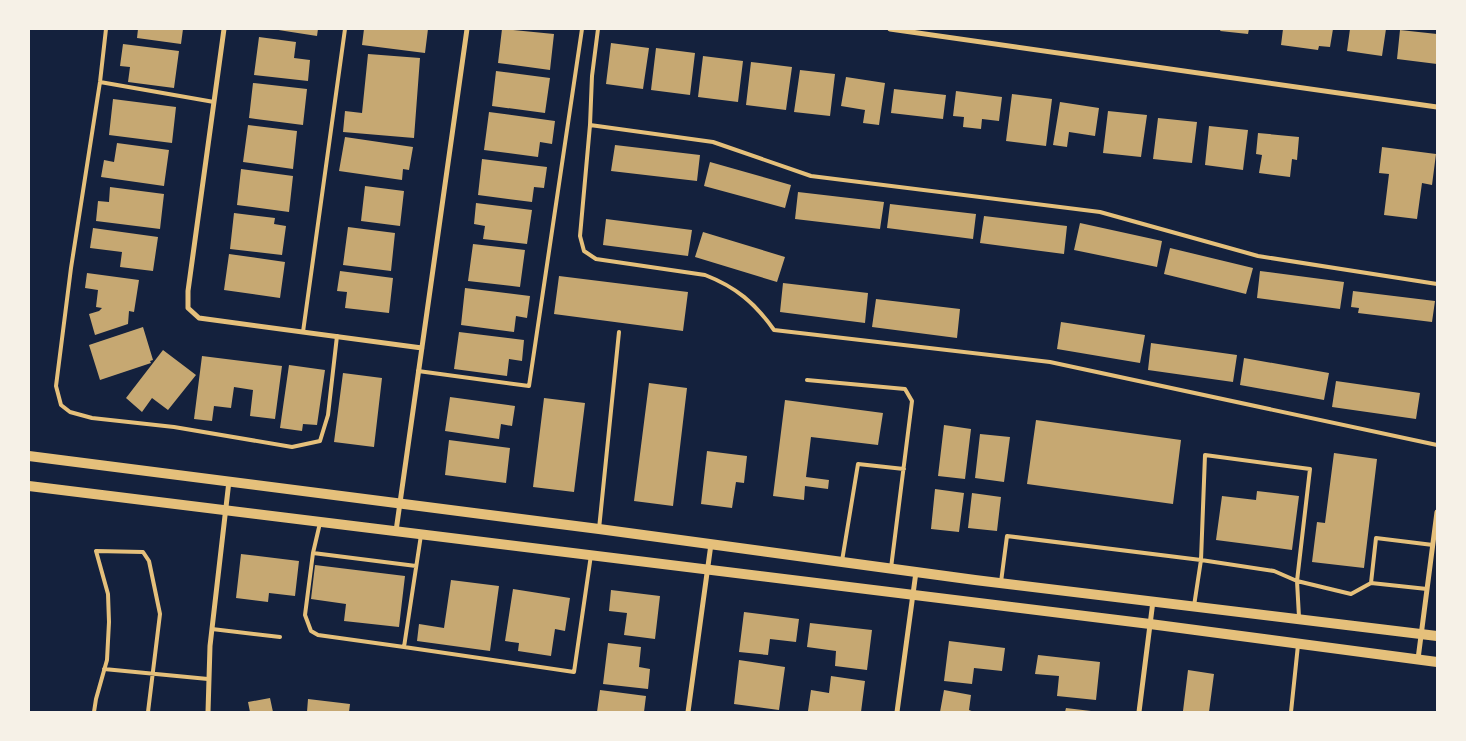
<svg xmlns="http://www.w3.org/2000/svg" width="1466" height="741" font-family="Cabin,sans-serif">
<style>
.building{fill:#c6a872}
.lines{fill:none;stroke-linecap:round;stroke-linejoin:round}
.service{stroke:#e5c07b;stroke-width:4}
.minor{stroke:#e5c07b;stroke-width:5}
.secondary{stroke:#e5c07b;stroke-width:10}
</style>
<rect width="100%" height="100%" fill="#14213d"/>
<path class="building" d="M138 29H183L181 44 137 38Z
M272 29H318L317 36Z
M364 29H428L425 53 362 45Z
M502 29 554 34 550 70 498 63Z
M1221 29H1249L1248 34 1220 31Z
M1283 29H1333L1330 47 1319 46 1318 50 1281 45Z
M1350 29H1386L1382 56 1347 51Z
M1400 30 1437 34V64L1397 59Z
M259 37 296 42 294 58 310 60 308 81 254 75Z
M611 43 649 48 643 89 606 84Z
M123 44 179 51 174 88 128 82 130 67 120 66Z
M656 48 695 53 690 95 651 90Z
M368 54 420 58 414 138 343 132 345 111 362 113Z
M703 56 743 61 738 102 698 97Z
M751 62 792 67 786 110 746 105Z
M800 70 835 74 830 116 794 112Z
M496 71 550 78 545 113 492 106Z
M846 77 885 83 879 125 863 123 865 110 841 106Z
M253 83 307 89 303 125 249 118Z
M894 89 946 95 943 119 891 113Z
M956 91 1002 97 999 121 982 119 981 129 963 127 964 117 953 116Z
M1012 94 1052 99 1046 146 1006 141Z
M113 99 176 107 172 143 109 135Z
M1060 102 1099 108 1095 136 1069 132 1067 147 1053 145Z
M1108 111 1147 115 1141 157 1103 153Z
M489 112 555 121 552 144 540 142 538 157 484 150Z
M1158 118 1197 122 1192 163 1153 159Z
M248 125 297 131 293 169 243 162Z
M1209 126 1248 130 1243 170 1205 165Z
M1258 133 1299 137 1297 160 1292 159 1290 177 1259 173 1262 155 1256 154Z
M345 137 413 147 409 170 403 169 402 180 339 171Z
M117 143 169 150 164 186 101 177 104 160 114 162Z
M615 145 700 155 697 181 611 171Z
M1382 147 1436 154 1432 185 1422 183 1417 219 1384 215 1389 174 1379 173Z
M482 159 547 167 544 188 534 187 532 202 478 195Z
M710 162 791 185 785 208 704 186Z
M241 169 293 176 289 212 237 205Z
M365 186 404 191 400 226 361 221Z
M110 187 164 194 160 229 96 221 98 201 109 202Z
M798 192 884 202 880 229 795 219Z
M476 203 532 210 527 244 483 239 485 226 474 224Z
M890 204 976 214 973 239 887 228Z
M234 213 275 218 274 224 286 226 282 255 230 249Z
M984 216 1067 226 1064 254 980 243Z
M606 219 692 230 688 256 603 245Z
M1080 223 1162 241 1157 267 1074 250Z
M348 227 395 233 391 271 343 265Z
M93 228 158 237 153 271 120 267 122 252 90 248Z
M703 232 785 257 777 282 695 257Z
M473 244 525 250 520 287 468 281Z
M1170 248 1253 268 1246 294 1164 274Z
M229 254 285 262 280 298 224 290Z
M340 271 393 278 389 313 345 308 347 292 337 291Z
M1260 271 1344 282 1340 309 1257 298Z
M87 273 139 280 134 312 129 311 128 324 95 335 89 314 99 311 102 308 96 307 98 290 85 288Z
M559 276 688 292 683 331 554 314Z
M783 283 868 293 865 323 780 312Z
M465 288 530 296 527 318 516 316 514 332 461 325Z
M1353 291 1435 301 1432 322 1358 313 1359 308 1351 307Z
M876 299 960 309 957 338 872 327Z
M1061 322 1145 335 1140 363 1057 349Z
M143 327 153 360 150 361 151 363 100 380 89 345Z
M459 332 524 340 522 361 509 359 507 376 454 369Z
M1151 343 1237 355 1233 382 1148 370Z
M163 350 196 375 168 410 152 398 142 412 126 398Z
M202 356 282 366 275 419 250 416 253 390 234 387 231 408 214 406 212 421 194 419Z
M1244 358 1329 373 1324 400 1240 385Z
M289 365 325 370 317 425 303 424 302 431 280 428Z
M343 373 382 378 374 447 334 442Z
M1336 381 1420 393 1416 419 1332 407Z
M649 383 687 388 673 506 634 501Z
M450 397 515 406 512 426 501 424 499 439 445 431Z
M544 398 585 403 574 492 533 487Z
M785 400 883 413 878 445 811 437 806 477 829 480 828 489 805 486 804 500 773 496Z
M1036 420 1181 440 1173 504 1027 484Z
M944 425 971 429 965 479 938 476Z
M980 434 1010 437 1004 482 975 478Z
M449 440 510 448 506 483 445 475Z
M707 451 747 456 744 483 736 482 732 508 701 504Z
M1334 453 1377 459 1364 568 1312 562 1317 522 1325 523Z
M935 489 964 493 959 532 931 529Z
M1257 491 1299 496 1292 550 1216 540 1222 496 1256 500Z
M972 493 1001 497 997 531 968 528Z
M241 554 299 561 295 596 269 593 268 602 236 598Z
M315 565 405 576 399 627 344 621 346 604 311 599Z
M451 580 499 586 490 651 417 641 419 624 444 628Z
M513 589 570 598 565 631 555 629 551 656 518 651 519 643 505 641Z
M611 590 660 596 655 639 624 635 627 613 609 611Z
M744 612 799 619 796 642 770 639 768 655 739 652Z
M810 623 872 630 867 670 835 666 836 651 807 647Z
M949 641 1005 648 1002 671 974 668 972 684 944 681Z
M608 643 641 647 639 667 650 669 648 689 603 684Z
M1038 655 1100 662 1096 700 1057 696 1059 676 1035 674Z
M739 660 785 667 779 710 734 704Z
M1188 670 1214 674 1209 712 1183 711Z
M831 676 865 681 861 712 808 711 811 690 829 693Z
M600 690 646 696 644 712H597Z
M944 690 971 695 969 710 974 712H940Z
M270 698 273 712H250L248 702Z
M308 699 350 704 349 712H307Z
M1066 708 1091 711V712H1065Z"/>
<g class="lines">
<path class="service" d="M106 29 100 82 71 268 56 386 61 405 70 412 92 418 174 427 292 447 320 441 328 415 337 336
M100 82 214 102
M590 125 592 76 598 29
M1437 284 1258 256 1100 212 811 176 713 142 590 125 580 236 584 251 596 259 705 275C736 287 755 303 774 330L1050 362 1437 445
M303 332 345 29
M418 371 529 386 582 29
M807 380 905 389 912 401 891 568
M320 523 313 553 305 615 311 631 318 635 404 647
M599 529 619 332
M421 535 404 647 574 672 591 555
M313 553 416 566
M842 561 858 464 904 469
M1001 582 1007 536 1201 560 1205 455 1310 469 1297 581 1274 571 1201 560 1194 606
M1371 583 1376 538 1433 545
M1299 617 1297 581 1351 594 1371 583 1427 589
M212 629 280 637
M104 669 208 679
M94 712 96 699 107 660 109 622 108 594 96 551 143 552 149 561 160 614 148 712
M1291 712 1298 645"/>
<path class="minor" d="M224 29 188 291V308L199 318 422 348
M890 29 1437 107
M396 531 467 29
M1418 659 1437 512
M208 712 210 646 229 481
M688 712 711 544
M897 712 916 572
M1139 712 1153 601"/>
<path class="secondary" d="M29 456 599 529 975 580 1437 636
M29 486 1150 624 1437 662"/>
</g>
<rect width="1466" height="741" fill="none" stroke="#f6f1e7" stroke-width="60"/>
</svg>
